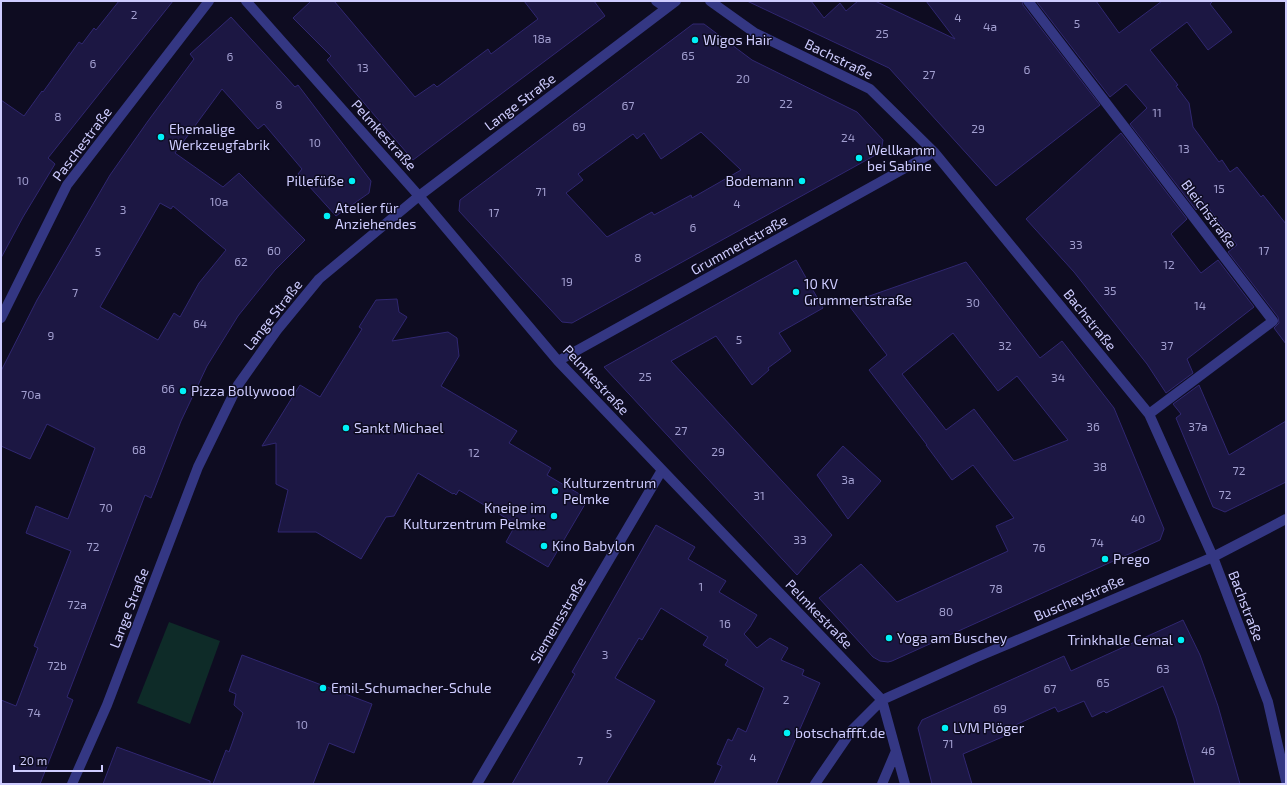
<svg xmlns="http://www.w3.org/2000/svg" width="1287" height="785" font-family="'Exo 2',sans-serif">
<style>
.green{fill:#0e2b28}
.building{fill:#1c1743;stroke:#302771;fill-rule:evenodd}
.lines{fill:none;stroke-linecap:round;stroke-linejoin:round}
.minor{stroke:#343783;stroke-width:10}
.poi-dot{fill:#00f1f7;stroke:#0e0c21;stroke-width:1.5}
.labels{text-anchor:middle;stroke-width:3;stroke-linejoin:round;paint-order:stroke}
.number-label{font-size:12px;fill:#a29fd0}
.poi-label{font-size:14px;fill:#ceccff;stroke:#0e0c21;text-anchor:start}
.street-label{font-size:14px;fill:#ceccff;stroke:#0e0c21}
</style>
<rect width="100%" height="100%" fill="#0e0c21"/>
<path class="green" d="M169 622 220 641 190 724 137 703Z"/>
<path class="building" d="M119 1H173L48 158 55 164 23 217 1 258V100L24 116 42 91 43 92 79 42 82 44 94 28 96 30Z
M311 1H334L415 97 434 84 437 87 488 49 491 54 538 19 524 1H594L605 16 413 160 327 60 331 56 293 18Z
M747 1H811L824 18 840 3 846 11 858 1H875L955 39 926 1H1022L1023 5 1100 105 996 186 889 68Z
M1036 1H1096L1119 33 1162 1H1213L1210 4 1232 32 1208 50 1187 22 1150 50 1178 85 1176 86 1189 103 1193 127 1219 162 1222 160 1230 172 1237 167 1261 197 1263 195 1286 224V344L1274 328 1279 323 1278 317 1228 252 1237 245 1204 202 1196 210 1130 124 1147 108 1126 84 1110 97Z
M231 17 295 87 298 85 371 181 369 193 336 216 298 174 302 169 264 124 258 129 222 89 175 153 223 187 239 173 305 240 275 270 238 316 207 366 181 421 151 498 145 495 67 697 73 700 40 784H1V700L16 706 38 648 34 646 71 551 26 533 36 506 68 519 95 448 47 424 30 459 1 446V371L37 300 110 175 148 121 194 59 190 54ZM160 203 171 209 173 206 226 250 199 283 180 317 174 313 158 340 100 307Z
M693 24H704L752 60 857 112 883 140 881 152 572 323 562 322 459 211 460 200ZM701 132 741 170 692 198 691 195 654 215 652 212 607 237 566 193 583 180 578 174 633 134 637 139 644 133 661 159Z
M1121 133 1187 219 1171 234 1201 273 1218 260 1254 307 1187 359 1193 373 1166 393 1147 364 1074 272 1026 219Z
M796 260 823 308 779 333 791 351 768 368 769 370 752 385 716 336 671 361 832 535 797 575 604 367Z
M966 262 1040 358 1062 341 1114 408 1164 529 1160 540 892 661 888 662 880 661 873 657 819 598 861 564 897 602 1008 551 996 526 1014 518 973 465 952 480 926 445H927L869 370 887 355 850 307 861 299ZM953 333 998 391 1017 376 1068 440 1014 461 974 409 946 430 902 374Z
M397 299 399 312 407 317 392 341 448 332 457 338 459 356 441 386 517 431 509 443 551 468 547 475 588 499 548 567 506 542 516 524 459 490 456 495 454 493 453 494 418 473 394 516 386 517 361 559 316 532H278L288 490 276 484V443L262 446 300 385 320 397 362 329 359 327 376 300Z
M1199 385 1229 455 1286 421V482L1225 512 1213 507 1176 418 1181 414 1173 404Z
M843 446 881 481 848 519 817 475Z
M656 525 695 547 688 559 726 581 719 592 757 615 750 627 744 634 757 648 770 638 788 648 781 660 804 670 802 675 820 683 776 784H714L722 766 717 764 728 739 732 741 738 728 746 732 764 688 725 665 728 660 703 645 708 637 661 608 642 640 639 638 615 678 655 701 606 784H512L575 674 572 672Z
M1183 620 1200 655 1218 706 1240 784H1195L1176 718 1163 686 1106 713 1104 711 1092 717 1084 701 1058 712 1055 707 1011 727 1014 732 963 754 972 784H932L918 728 922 720 1064 656 1071 671Z
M242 655 372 704 354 753 329 743 313 784H213L226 750 229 752 243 713 234 705 236 694 229 691Z
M117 747 210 781V784H103Z"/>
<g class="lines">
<path class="minor" d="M246 1 419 196 558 361 882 700 905 784
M656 1 666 8
M710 1 755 33 870 89 934 152 1149 414 1213 557 1268 702 1286 781
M1028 1 1273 321 1149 414
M1 318 67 185 209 1
M558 361 934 152
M72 784 107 705 198 467 238 385 277 330 319 279 419 196 676 1
M477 784 662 470
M815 784 852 730 882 700 975 658 1213 557 1286 519
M882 784 896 751"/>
</g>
<g class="poi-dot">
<circle cx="695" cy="40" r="4"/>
<circle cx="161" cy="137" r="4"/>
<circle cx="859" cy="158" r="4"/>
<circle cx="352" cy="181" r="4"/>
<circle cx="802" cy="181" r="4"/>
<circle cx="327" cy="216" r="4"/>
<circle cx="796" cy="292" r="4"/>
<circle cx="183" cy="391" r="4"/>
<circle cx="346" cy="428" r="4"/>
<circle cx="555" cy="491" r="4"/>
<circle cx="554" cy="516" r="4"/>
<circle cx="544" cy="546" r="4"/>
<circle cx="1105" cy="559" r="4"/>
<circle cx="889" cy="638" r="4"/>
<circle cx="1181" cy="640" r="4"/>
<circle cx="323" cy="688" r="4"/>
<circle cx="945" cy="728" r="4"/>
<circle cx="787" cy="733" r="4"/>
</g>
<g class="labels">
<g class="number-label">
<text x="134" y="19">2</text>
<text x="958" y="22">4</text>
<text x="1077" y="28">5</text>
<text x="990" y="31">4a</text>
<text x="882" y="38">25</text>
<text x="542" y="43">18a</text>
<text x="688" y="60">65</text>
<text x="230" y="61">6</text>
<text x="93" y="68">6</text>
<text x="363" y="72">13</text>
<text x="1027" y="74">6</text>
<text x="929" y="79">27</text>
<text x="743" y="83">20</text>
<text x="786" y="108">22</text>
<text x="279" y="109">8</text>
<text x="628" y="110">67</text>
<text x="1157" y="117">11</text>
<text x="58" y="121">8</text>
<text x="579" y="131">69</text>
<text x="978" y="133">29</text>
<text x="848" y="142">24</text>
<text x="315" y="147">10</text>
<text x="1184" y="153">13</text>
<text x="23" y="185">10</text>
<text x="1219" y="193">15</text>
<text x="541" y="196">71</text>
<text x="219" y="206">10a</text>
<text x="737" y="208">4</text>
<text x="123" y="214">3</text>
<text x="494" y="217">17</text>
<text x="693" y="232">6</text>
<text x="1076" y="249">33</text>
<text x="274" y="255">60</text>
<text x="1264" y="255">17</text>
<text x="98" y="256">5</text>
<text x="638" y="262">8</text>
<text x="241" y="266">62</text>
<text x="1169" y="269">12</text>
<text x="567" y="286">19</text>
<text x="1110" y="295">35</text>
<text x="75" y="297">7</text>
<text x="973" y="307">30</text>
<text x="1200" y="310">14</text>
<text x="200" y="328">64</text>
<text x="51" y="340">9</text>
<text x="739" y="344">5</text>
<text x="1005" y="350">32</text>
<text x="1167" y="350">37</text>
<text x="645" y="381">25</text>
<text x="1058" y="382">34</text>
<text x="168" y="393">66</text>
<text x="31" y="399">70a</text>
<text x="1093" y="431">36</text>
<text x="1198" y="431">37a</text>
<text x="681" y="435">27</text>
<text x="139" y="454">68</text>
<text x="718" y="456">29</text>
<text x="474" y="457">12</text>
<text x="1100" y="471">38</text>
<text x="1239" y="475">72</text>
<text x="848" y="484">3a</text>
<text x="1225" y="499">72</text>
<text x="759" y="500">31</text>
<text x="106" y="512">70</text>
<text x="1138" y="523">40</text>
<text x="800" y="544">33</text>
<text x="1097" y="547">74</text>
<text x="93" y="551">72</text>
<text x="1039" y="552">76</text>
<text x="701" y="591">1</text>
<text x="996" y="593">78</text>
<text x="77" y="609">72a</text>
<text x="946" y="616">80</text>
<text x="725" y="628">16</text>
<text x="605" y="659">3</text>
<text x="57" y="670">72b</text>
<text x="1163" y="673">63</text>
<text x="1103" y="687">65</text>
<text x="1050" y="693">67</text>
<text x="786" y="704">2</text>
<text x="1000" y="713">69</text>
<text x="34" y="717">74</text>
<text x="302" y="729">10</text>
<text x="609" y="738">5</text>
<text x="948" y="748">71</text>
<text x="1208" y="755">46</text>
<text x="753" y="762">4</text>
<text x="580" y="765">7</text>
</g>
<g class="poi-label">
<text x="703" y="45">Wigos Hair</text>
<text x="169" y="134">Ehemalige<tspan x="169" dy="16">Werkzeugfabrik</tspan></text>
<text x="867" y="155">Wellkamm<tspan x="867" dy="16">bei Sabine</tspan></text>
<text x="344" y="186" text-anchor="end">Pillefüße</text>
<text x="794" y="186" text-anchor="end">Bodemann</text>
<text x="335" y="213">Atelier für<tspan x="335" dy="16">Anziehendes</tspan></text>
<text x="804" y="289">10 KV<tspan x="804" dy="16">Grummertstraße</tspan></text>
<text x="191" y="396">Pizza Bollywood</text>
<text x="354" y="433">Sankt Michael</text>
<text x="563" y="488">Kulturzentrum<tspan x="563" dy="16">Pelmke</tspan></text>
<text x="546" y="513" text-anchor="end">Kneipe im<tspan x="546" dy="16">Kulturzentrum Pelmke</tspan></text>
<text x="552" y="551">Kino Babylon</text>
<text x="1113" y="564">Prego</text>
<text x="897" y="643">Yoga am Buschey</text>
<text x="1173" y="645" text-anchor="end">Trinkhalle Cemal</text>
<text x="331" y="693">Emil-Schumacher-Schule</text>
<text x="953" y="733">LVM Plöger</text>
<text x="795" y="738">botschaffft.de</text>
</g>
<g class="street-label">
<text transform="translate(839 59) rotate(26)" y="5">Bachstraße</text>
<text transform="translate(520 102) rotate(-37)" y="5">Lange Straße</text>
<text transform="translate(384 135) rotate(48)" y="5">Pelmkestraße</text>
<text transform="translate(82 144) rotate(-53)" y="5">Paschestraße</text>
<text transform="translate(1209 214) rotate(53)" y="5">Bleichstraße</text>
<text transform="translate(739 245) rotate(-29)" y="5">Grummertstraße</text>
<text transform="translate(273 315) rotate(-52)" y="5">Lange Straße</text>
<text transform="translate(1090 320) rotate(51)" y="5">Bachstraße</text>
<text transform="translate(596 380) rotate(47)" y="5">Pelmkestraße</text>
<text transform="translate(1079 598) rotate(-23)" y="5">Buscheystraße</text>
<text transform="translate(1246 606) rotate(69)" y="5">Bachstraße</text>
<text transform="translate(129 608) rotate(-69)" y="5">Lange Straße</text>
<text transform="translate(819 614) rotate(46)" y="5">Pelmkestraße</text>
<text transform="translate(558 620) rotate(-60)" y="5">Siemensstraße</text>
</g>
</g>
<rect width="1287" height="785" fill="none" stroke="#ceccff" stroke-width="4"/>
<path d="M14 765v6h88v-6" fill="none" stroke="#ceccff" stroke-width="2"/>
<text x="20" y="765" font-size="12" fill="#ceccff" stroke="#0e0c21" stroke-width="3" paint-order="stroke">20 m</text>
</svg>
